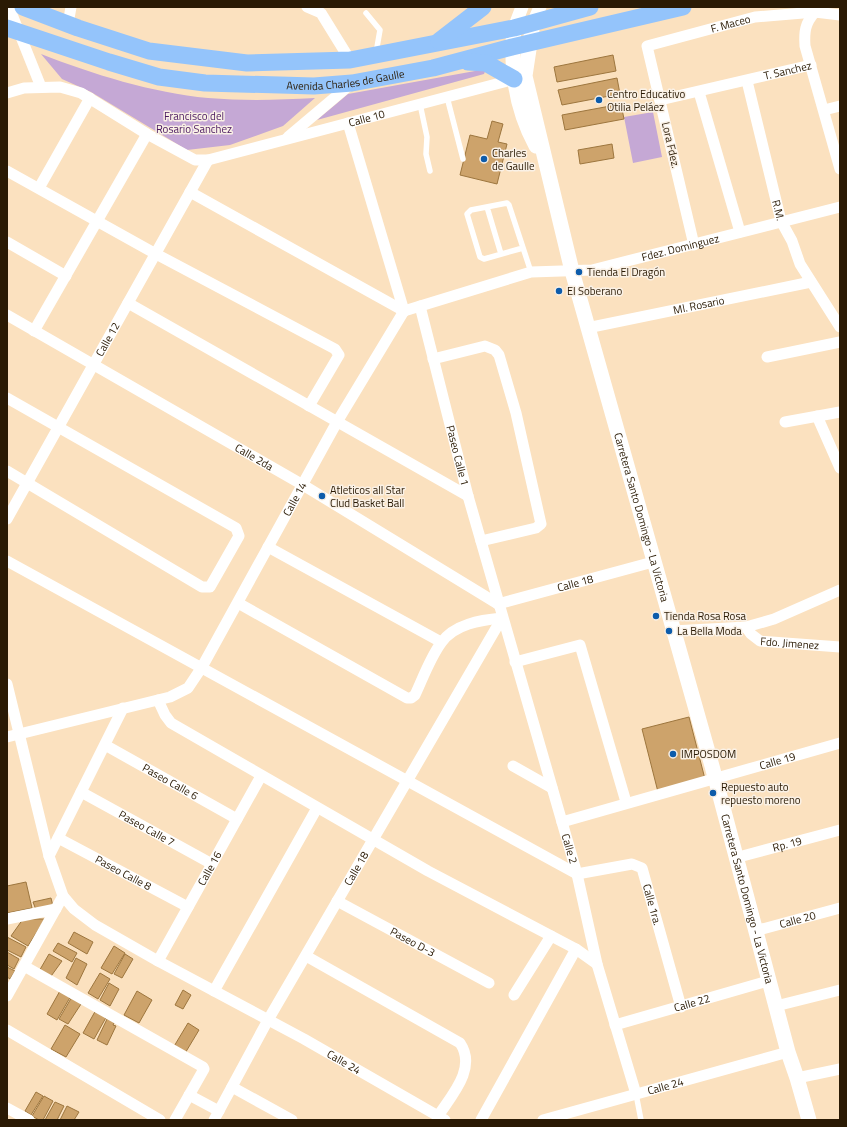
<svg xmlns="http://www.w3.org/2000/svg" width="847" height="1127" font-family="'Titillium Web',sans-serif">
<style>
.green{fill:#c5a8d5}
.building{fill:#cda36b;stroke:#9d763e}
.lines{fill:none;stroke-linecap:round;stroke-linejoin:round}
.service{stroke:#fff;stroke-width:5.5}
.minor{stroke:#fff;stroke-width:11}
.tertiary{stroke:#fff;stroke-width:13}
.secondary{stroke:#fff;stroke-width:15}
.primary{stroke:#94c4fb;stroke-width:17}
.poi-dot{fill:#0d5cab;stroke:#faf1e6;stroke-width:1.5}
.labels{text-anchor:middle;stroke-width:3;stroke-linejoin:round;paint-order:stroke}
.street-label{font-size:11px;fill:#2a1a04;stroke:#faf1e6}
.poi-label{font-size:11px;fill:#2a1a04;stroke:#faf1e6;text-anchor:start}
.park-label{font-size:11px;fill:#49175f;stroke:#faf1e6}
</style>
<rect width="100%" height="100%" fill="#fbe1bf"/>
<path class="green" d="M41 54C92 74 153 93 208 98 244 101 279 100 315 98L283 126 230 145 187 150 91 92 62 79Z
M486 69 484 74 317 120 348 94Z
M653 112 662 157 633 163 624 117Z"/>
<path class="building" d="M613 55 616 71 557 82 554 67Z
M617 78 620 94 562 105 558 90Z
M621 104 624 119 565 130 562 115Z
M492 121 503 124 498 142 507 144 497 184 460 175 470 135 487 139Z
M612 144 614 158 580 164 578 150Z
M689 717 705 779 658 792 642 729Z
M26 882 32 908 7 913V886Z
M51 898 53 906 36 910 33 902Z
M23 919H45L28 946 11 936Z
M74 932 93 942 87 954 68 943Z
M7 937 26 947 21 957 7 950Z
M58 943 77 953 72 962 53 951Z
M114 946 125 953 112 974 101 968Z
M7 952 19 959 14 969 7 965Z
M49 954 62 961 49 979 38 973Z
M125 954 133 959 122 978 114 974Z
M76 958 87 964 77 985 66 978Z
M7 967 15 971 10 979 7 977Z
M100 973 110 979 98 999 88 993Z
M109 983 119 989 110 1006 100 1000Z
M61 989 72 994 57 1020 47 1014Z
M183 990 191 995 183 1009 175 1005Z
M137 991 152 1000 139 1023 124 1015Z
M73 995 83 1001 68 1024 59 1019Z
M97 1008 108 1014 94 1039 83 1033Z
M108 1017 115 1021 113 1025 116 1026 107 1045 97 1040Z
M188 1023 199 1030 184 1055 173 1048Z
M65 1025 80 1034 66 1057 51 1049Z
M36 1092 43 1096 31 1115 25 1111Z
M44 1096 53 1101 43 1120H39L32 1116Z
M55 1102 64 1106 57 1120H45Z
M67 1106 79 1112 74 1120H60Z"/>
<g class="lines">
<path class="service" d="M366 13 380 30 376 53
M447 97 463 159
M420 104 427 137 426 154 430 171
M487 207 501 254
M523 248 484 259 480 257 467 214 471 210 507 203 509 205 531 272
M636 1094 641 1120"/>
<g class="minor">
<path d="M9 7 41 87"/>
<path d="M307 7 321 13 350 60"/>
<path d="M815 12C805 23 804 32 805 46L840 169"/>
<path d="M68 24 71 7"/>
<path id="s1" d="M747 81 781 221 792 241 800 264 840 327"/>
<path d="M699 92 740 232"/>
<path id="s2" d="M7 93 24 88 60 87 81 93 147 134 195 160H208L515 79"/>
<path id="s3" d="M660 100 811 65"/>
<path d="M824 110 840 106"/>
<path d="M348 123 404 311"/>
<path d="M288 137 352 83"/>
<path d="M7 171 156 254 335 349 339 355 309 406"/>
<path d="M39 188 90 98"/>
<path d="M190 192 404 311"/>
<path d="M7 242 66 276"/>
<path id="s4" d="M694 245 647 46 755 17 815 12 840 15"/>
<path d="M128 303 468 496"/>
<path id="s5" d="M420 306 468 496 577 874 597 964 636 1094"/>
<path id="s6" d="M404 311 531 272 592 270 840 207"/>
<path id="s7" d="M7 315 303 485 498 604"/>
<path id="s8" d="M587 328 811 282"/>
<path d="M34 331 147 134"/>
<path d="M767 357 840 342"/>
<path d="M433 359 485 346 495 350 499 355 516 413 541 524 536 528 481 541"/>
<path d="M7 398 236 528 239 536 210 587H202L7 471"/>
<path d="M817 416 840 468"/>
<path d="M785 422 840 412"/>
<path id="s9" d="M7 519 208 160"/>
<path d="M268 547 441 642"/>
<path id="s10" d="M7 561 577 874 632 864 642 868 681 1007"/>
<path d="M238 603 407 698H411L415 695C423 678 430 658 441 643 454 624 481 620 502 618"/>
<path id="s11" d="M498 604 653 562"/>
<path d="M746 627 774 619 840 590"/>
<path id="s12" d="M673 631 746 627 751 634 760 641 840 647"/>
<path d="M515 662 580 645 626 802"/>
<path id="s13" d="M7 684 49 856 63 896 74 909 95 925 158 961 304 1039 445 1120"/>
<path d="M158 700 165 715 171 723 428 871 576 949 597 964"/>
<path id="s14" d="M7 737 170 697 188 688 202 667 337 422 404 311"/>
<path id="s15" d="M105 745 237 819"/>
<path d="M513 766 552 788"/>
<path id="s16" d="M81 792 212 864"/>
<path id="s17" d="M562 822 840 743"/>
<path id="s18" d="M58 838 188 907"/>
<path d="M49 856 123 708"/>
<path id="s19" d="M735 858 840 830"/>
<path id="s20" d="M337 901 489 983"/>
<path d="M7 919 56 909"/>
<path id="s21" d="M755 931 840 908"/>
<path d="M306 956 460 1043C477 1068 452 1095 438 1116"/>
<path id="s22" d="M158 961 261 776"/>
<path d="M24 966 203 1067 204 1069 175 1120"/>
<path d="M214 991 317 808"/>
<path d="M514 995 551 936"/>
<path d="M7 996 63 896"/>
<path d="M776 1006 840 990"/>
<path id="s23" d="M615 1025 768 981"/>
<path d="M7 1030 160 1120"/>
<path d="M797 1078 840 1069"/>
<path d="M232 1087 292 1120"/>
<path d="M189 1095 219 1111"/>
<path d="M7 1108 29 1120"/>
<path id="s24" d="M214 1120 268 1020 502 618"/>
<path d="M481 1120 576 949"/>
<path id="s25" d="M543 1120 788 1052"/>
</g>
<path class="tertiary" d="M533 23 540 7
M514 28 522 7"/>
<g class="secondary">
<path id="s26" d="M533 23 525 76 572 271 712 766 788 1052 797 1078 809 1120"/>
<path d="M514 28C510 70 516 109 536 146"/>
</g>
<g class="primary">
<path d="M23 7 78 28 149 51 247 63 350 60 514 28 590 7"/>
<path id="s27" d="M7 28 109 62 159 77 205 83 314 86 352 83 433 68 512 47 683 7"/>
<path d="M439 41 483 7"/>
<path d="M468 62 486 63 514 79"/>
</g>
</g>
<g class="poi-dot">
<circle cx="599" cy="100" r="4"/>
<circle cx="484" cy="159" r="4"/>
<circle cx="579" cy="272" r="4"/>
<circle cx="559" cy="291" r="4"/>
<circle cx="322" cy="496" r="4"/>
<circle cx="656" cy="616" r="4"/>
<circle cx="669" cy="631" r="4"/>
<circle cx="673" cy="754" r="4"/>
<circle cx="713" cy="793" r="4"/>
</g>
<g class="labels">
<g class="street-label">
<text dy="4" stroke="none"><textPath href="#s4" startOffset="291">F. Maceo</textPath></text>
<text dy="4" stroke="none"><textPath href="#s3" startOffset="131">T. Sanchez</textPath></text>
<text dy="4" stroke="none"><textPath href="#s27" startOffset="347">Avenida Charles de Gaulle</textPath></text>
<text dy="4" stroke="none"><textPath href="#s2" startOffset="385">Calle 10</textPath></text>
<text transform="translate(671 145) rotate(77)" y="4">Lora Fdez.</text>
<text dy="4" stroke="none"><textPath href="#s1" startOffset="133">R.M.</textPath></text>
<text dy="4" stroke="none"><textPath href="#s6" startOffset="285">Fdez. Dominguez</textPath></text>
<text dy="4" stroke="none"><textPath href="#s8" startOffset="114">Ml. Rosario</textPath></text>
<text dy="4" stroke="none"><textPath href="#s9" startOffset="206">Calle 12</textPath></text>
<text dy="4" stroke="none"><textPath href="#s5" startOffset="154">Paseo Calle 1</textPath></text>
<text dy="4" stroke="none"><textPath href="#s7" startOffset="285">Calle 2da</textPath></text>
<text dy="4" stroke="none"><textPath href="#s14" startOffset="405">Calle 14</textPath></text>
<text dy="4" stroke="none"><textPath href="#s26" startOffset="510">Carretera Santo Domingo - La Victoria</textPath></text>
<text dy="4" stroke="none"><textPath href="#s11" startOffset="80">Calle 18</textPath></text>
<text dy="4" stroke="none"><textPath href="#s12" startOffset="123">Fdo. Jimenez</textPath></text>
<text dy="4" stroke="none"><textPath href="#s17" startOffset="224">Calle 19</textPath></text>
<text dy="4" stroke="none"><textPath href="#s15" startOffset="75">Paseo Calle 6</textPath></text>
<text dy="4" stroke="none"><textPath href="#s16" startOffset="75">Paseo Calle 7</textPath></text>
<text dy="4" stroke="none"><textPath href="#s19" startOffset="54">Rp. 19</textPath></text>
<text dy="4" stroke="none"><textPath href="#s5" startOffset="563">Calle 2</textPath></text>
<text dy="4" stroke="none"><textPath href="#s22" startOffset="106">Calle 16</textPath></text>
<text dy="4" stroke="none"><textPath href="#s24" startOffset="289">Calle 18</textPath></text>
<text dy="4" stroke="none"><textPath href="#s18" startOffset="74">Paseo Calle 8</textPath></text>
<text dy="4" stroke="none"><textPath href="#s26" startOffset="906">Carretera Santo Domingo - La Victoria</textPath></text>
<text dy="4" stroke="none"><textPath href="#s10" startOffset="755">Calle 1ra.</textPath></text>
<text dy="4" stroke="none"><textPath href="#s21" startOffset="44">Calle 20</textPath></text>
<text dy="4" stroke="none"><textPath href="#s20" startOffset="86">Paseo D-3</textPath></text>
<text dy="4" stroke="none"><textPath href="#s23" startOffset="80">Calle 22</textPath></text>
<text dy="4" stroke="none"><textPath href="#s13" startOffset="547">Calle 24</textPath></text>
<text dy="4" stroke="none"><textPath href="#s25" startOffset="127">Calle 24</textPath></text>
</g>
<g class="poi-label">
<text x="607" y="98">Centro Educativo<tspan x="607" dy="13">Otilia Peláez</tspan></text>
<text x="492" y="157">Charles<tspan x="492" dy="13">de Gaulle</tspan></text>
<text x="587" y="276">Tienda El Dragón</text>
<text x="567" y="295">El Soberano</text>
<text x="330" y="494">Atleticos all Star<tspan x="330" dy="13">Clud Basket Ball</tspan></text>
<text x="664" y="620">Tienda Rosa Rosa</text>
<text x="677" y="635">La Bella Moda</text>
<text x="681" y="758">IMPOSDOM</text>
<text x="721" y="791">Repuesto auto<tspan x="721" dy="13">repuesto moreno</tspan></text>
</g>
<g class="park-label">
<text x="194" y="120">Francisco del<tspan x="194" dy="13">Rosario Sanchez</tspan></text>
</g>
</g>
<rect width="847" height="1127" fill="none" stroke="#2a1a04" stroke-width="16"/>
</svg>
